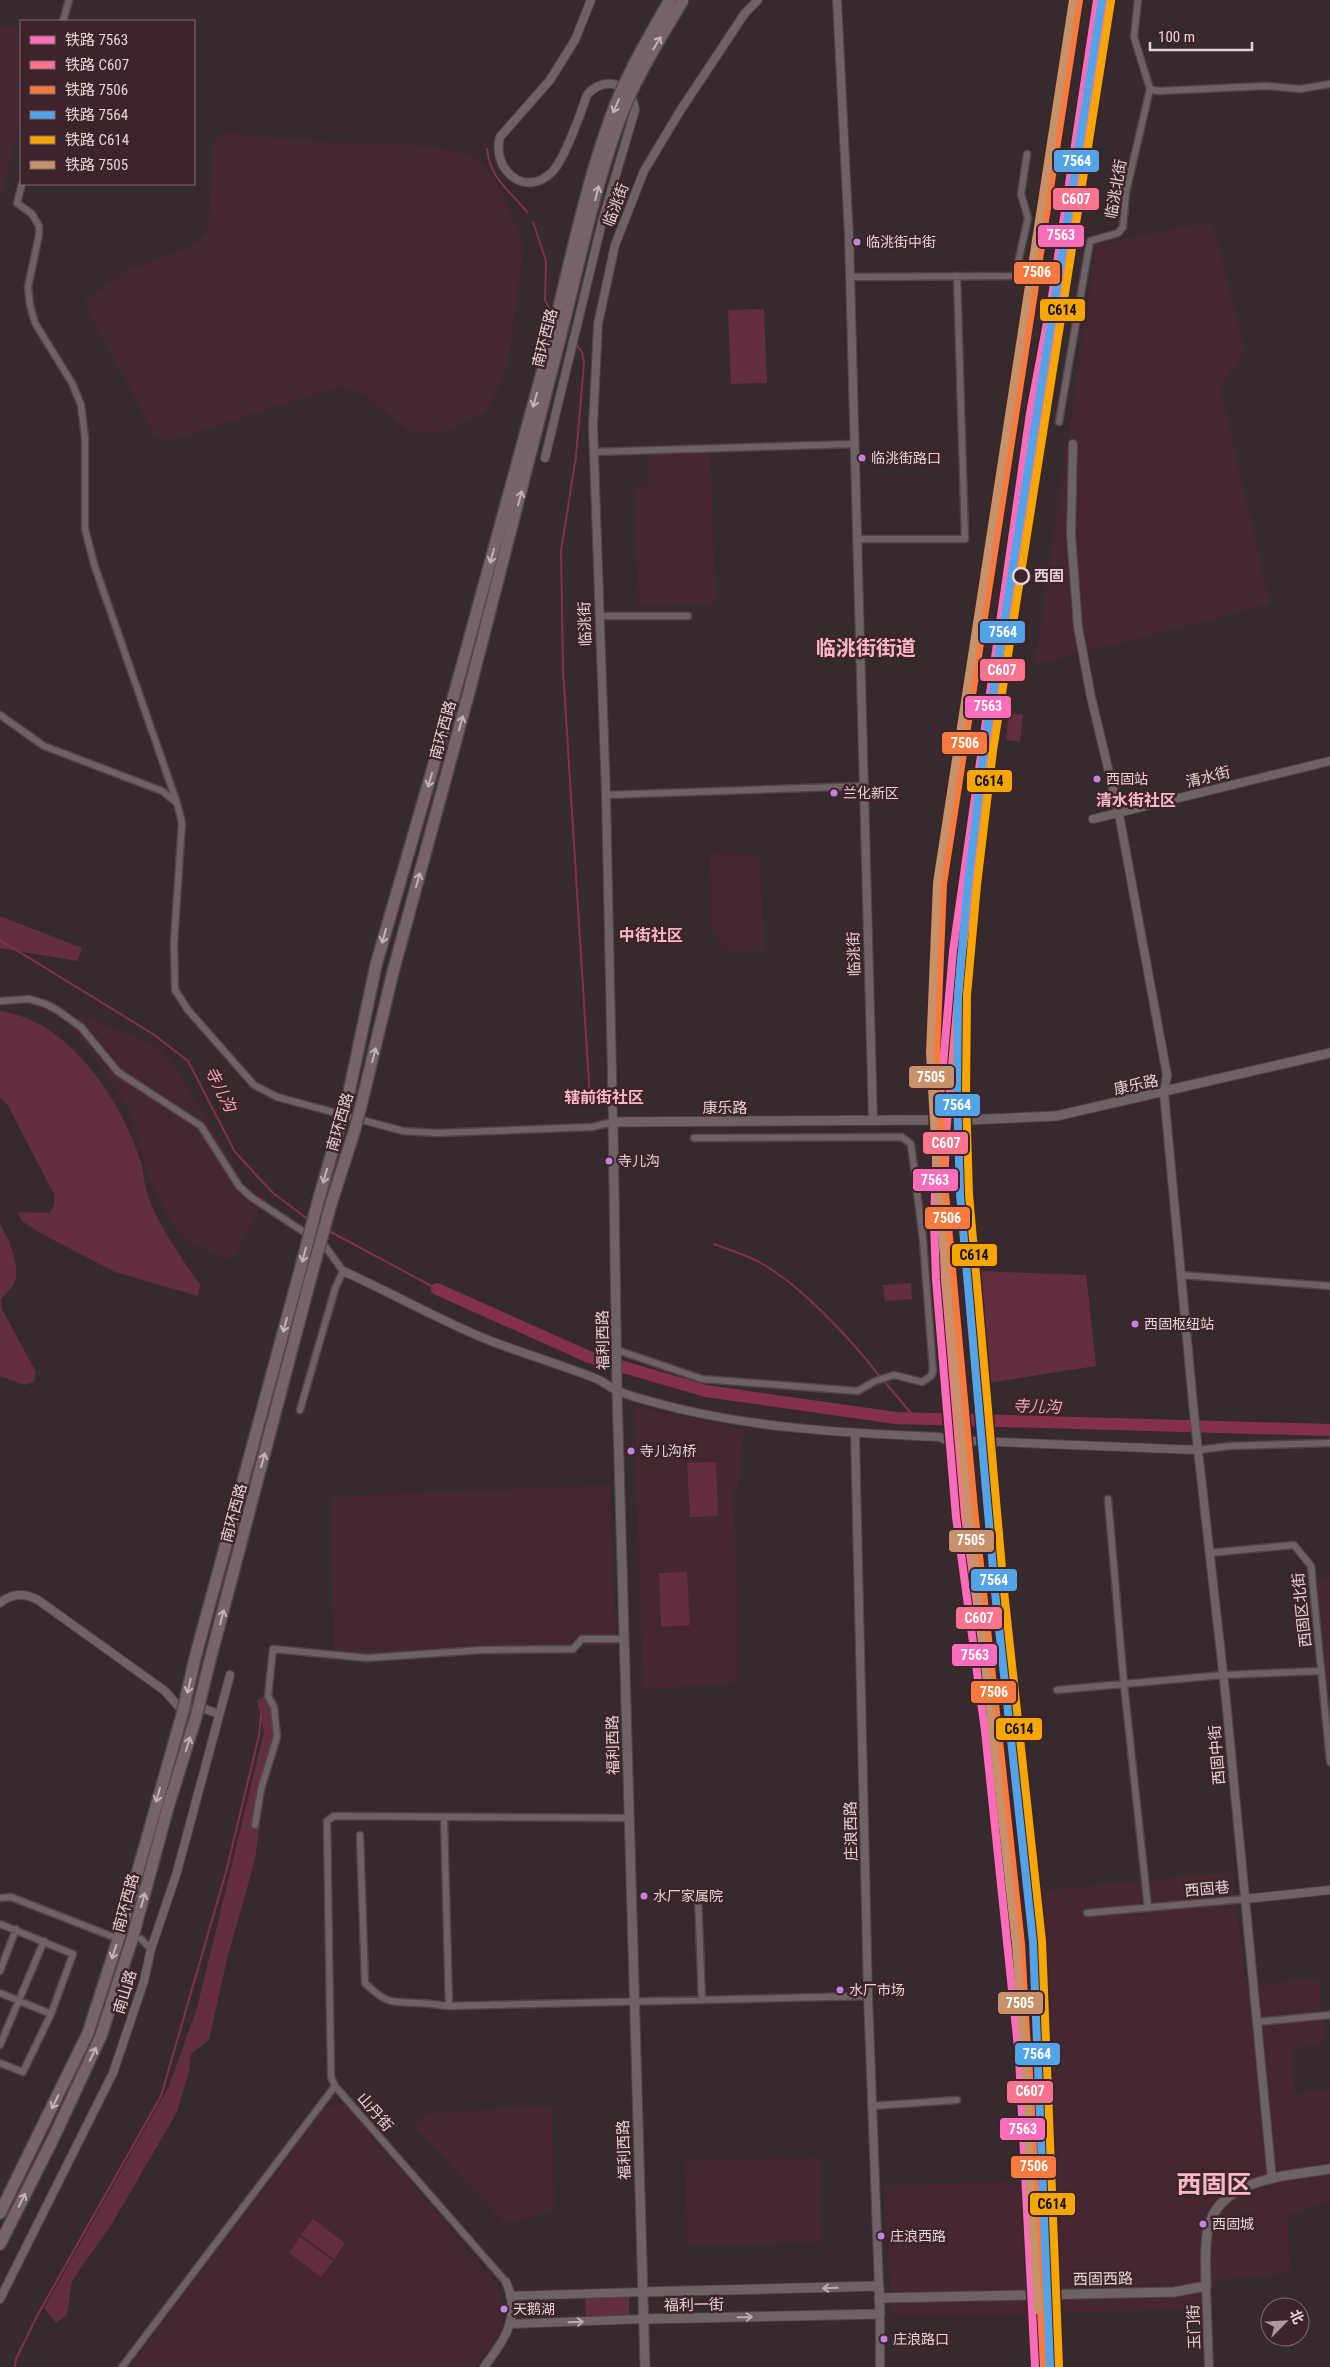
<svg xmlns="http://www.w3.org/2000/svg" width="1330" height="2367" font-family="'Roboto Condensed','Noto Sans SC',sans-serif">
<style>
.built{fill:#45272f}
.green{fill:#632f3e}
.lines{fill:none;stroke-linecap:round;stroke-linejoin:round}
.stream{stroke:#84304c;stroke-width:2}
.river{stroke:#84304c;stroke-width:12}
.tertiary-tunnel{stroke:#514447;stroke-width:8;stroke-dasharray:8 4;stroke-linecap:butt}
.secondary-tunnel{stroke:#514447;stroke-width:9;stroke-dasharray:9 4.5;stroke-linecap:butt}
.minor-casing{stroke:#524548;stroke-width:9}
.tertiary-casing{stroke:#524548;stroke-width:10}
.secondary-casing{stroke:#524548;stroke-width:11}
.trunk-casing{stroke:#524548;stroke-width:14}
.minor{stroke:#6e6265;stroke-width:6}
.tertiary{stroke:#6e6265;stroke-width:8}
.secondary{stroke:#6e6265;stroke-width:9}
.trunk{stroke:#76646a;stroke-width:11}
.rail-casing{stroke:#6d6164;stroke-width:4}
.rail{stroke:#3d242a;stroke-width:2;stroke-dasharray:5.5;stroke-linecap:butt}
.trunk-bridge-casing{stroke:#524548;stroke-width:14;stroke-linecap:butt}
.trunk-bridge{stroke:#76646a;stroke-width:11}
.rail-1-casing{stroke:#3d242a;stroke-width:11}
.rail-2-casing{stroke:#3d242a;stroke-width:11}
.rail-3-casing{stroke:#3d242a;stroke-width:11}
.rail-4-casing{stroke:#3d242a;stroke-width:11}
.rail-5-casing{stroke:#3d242a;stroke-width:11}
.rail-6-casing{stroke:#3d242a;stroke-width:11}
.rail-1{stroke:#fb6dba;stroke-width:8}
.rail-2{stroke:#fc738d;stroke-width:8}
.rail-3{stroke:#f6793e;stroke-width:8}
.rail-4{stroke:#53a3e8;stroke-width:8}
.rail-5{stroke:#f7a600;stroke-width:8}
.rail-6{stroke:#c7916a;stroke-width:8}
.oneway{stroke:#c4b2b7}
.oneway2{stroke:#bcacb0}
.bus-dot{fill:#c483df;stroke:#3d242a;stroke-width:2}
.stop-dot{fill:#3d242a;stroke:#e6d4d8;stroke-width:2.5}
.labels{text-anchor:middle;stroke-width:5;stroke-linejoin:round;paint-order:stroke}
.bus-label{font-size:14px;fill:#e6d4d8;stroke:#3d242a;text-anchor:start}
.street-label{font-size:15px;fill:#e6d4d8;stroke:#3d242a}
.stop-label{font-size:15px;font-weight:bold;fill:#e6d4d8;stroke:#3d242a;text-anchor:start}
.neighbourhood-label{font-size:16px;font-weight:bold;fill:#fab7c7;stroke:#3d242a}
.water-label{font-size:16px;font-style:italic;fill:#f4a7ba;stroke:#3d242a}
.district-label{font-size:20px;font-weight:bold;fill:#fab7c7;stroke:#3d242a}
.town-label{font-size:25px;font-weight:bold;fill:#fab7c7;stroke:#3d242a}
.line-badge{stroke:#3d242a;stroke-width:2}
.badge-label{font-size:14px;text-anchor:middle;font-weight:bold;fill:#fff}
.pale-badge-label{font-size:14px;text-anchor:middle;font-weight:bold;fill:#111}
</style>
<rect width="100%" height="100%" fill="#372a2d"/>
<path class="built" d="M0 25 21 31V119L0 200Z
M223 133 324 142 418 145 461 152 475 157 485 166 500 188 521 239 523 254 508 363 492 402 484 412 449 430 436 432 409 431 366 395 340 386 167 442 154 435 84 301 126 271 197 244 208 232 213 142Z
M1212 222 1245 351 1220 386 1270 604 1035 665 1096 245Z
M710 453 716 603 639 606 634 487 649 486 648 455Z
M710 854 760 855 764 951 730 952 711 930Z
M83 1015 157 1047 174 1064 243 1182 266 1198 231 1260 184 1238 169 1219 149 1178 129 1109 80 1036 71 1029Z
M634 1406 744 1429 738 1487 733 1492 737 1577V1682L643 1690Z
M609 1485 616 1645 370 1656 334 1651 331 1497Z
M1330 1577V1684H1327L1317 1578Z
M1232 1872 1246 1986 1319 1978 1325 2043 1291 2049 1295 2094 1330 2089V2200L1287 2216 1291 2273 1216 2280 1203 2309 1019 2314H891L885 2185 1007 2182 1044 2193 1028 1892Z
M344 2103 499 2287 504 2328 475 2367H129L325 2108Z
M552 2105 554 2212 504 2223 414 2125 424 2114Z
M820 2158 822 2242 687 2245 685 2161Z"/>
<path class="green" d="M764 309 767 383 731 384 728 310Z
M1009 713 1023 715 1020 742 1006 740Z
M0 916 82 948 77 961 0 948Z
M0 1011C69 1020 121 1100 141 1162 144 1173 144 1185 148 1196 160 1228 181 1257 200 1285L198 1296 115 1272 40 1233 22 1221 18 1212 49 1213 54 1205V1194L7 1104 0 1098Z
M0 1224C8 1237 22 1267 14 1284 11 1289 5 1294 1 1299L2 1309 36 1372 34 1382 24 1385 0 1376Z
M978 1271 1086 1275 1096 1366 987 1383Z
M911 1283 912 1299 885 1301 883 1285Z
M716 1462 718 1516 690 1517 687 1463Z
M687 1572 690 1625 661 1627 659 1573Z
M264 1697 275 1705 279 1720 266 1779 255 1860 228 1955 209 2040 191 2054 189 2071 177 2112 113 2222 72 2281 67 2315 56 2323 44 2308 169 2086 197 2008 264 1732 257 1700Z
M313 2219 345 2243 334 2259 301 2235Z
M300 2237 333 2261 321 2277 289 2253Z
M629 2296V2317L586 2318 585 2298Z"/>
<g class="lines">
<path class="stream" d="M487 149C491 181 509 189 527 212
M533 222 546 261 545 300 552 313
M576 344 582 352 584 363 576 456 561 551 563 670 590 1098
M0 940 153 1034 188 1061 235 1152 273 1193 309 1220
M329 1231 437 1289
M714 1244C727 1249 740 1253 753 1259 796 1279 852 1340 881 1378
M884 1381 915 1418
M15 2367 16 2359 37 2316 161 2096 226 1872 259 1736 261 1715"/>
<path class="river" d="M437 1289 589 1357 706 1391 896 1418 1330 1430"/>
<path class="tertiary-tunnel" d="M957 1441H973"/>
<path class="secondary-tunnel" d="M928 1120 944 1121"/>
<g class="minor-casing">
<path id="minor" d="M63 21 69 0
M1150 89 1158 91 1266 86 1300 89 1330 84
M22 184 17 203 32 214 39 226V235L28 287 30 305 35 323 72 383 81 405 85 438V529L94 564 177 803
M850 277 1015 276 1028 218 1021 194 1027 154
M1059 422 1090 241 1118 233 1123 227 1126 192 1150 89 1134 37 1138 0
M593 452 854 444
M857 539H965L957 276
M599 616H688
M0 715 44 746 162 791 177 803 182 823 174 942 175 990 188 1010 254 1085 277 1097 403 1131 436 1133 490 1131 592 1127 613 1122
M606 795 864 786
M0 1001 29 999 46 1004 57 1010 81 1027 118 1072 201 1126 239 1186 251 1197 325 1246 343 1271 335 1289 300 1410
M1181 1275 1330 1286
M617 1350 702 1379 858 1391 875 1381 894 1375 922 1382 931 1376 933 1371 923 1240 911 1144 902 1137 694 1138
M1198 1450 1230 1446 1330 1443
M1108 1499 1124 1685 1148 1908
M1209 1553 1294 1545 1311 1566 1330 1762
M1057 1690 1223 1675 1321 1671
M444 1817 449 2006
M255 1825 261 1789 277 1737 274 1707 268 1696 273 1649 367 1658 482 1650 573 1649 582 1639H624
M360 1835 365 1983C386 2004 391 2002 418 2003 428 2003 438 2005 449 2006L868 1996
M698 1897 702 2000
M0 1898 11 1897 111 1936
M1087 1913 1245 1899
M0 1924 73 1954 51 2014 23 2072 0 2063
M141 1939 151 1949
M0 1971 16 1929
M0 1993 51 2014
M1257 2022 1330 2015
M0 2045 44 1941
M872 2106 957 2100
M506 2282 335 2086 331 2077 327 1821 334 1816 629 1818
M122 2367 335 2086"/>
</g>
<g class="tertiary-casing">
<path id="tertiary" d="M837 0 849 237 873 1121
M1073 444 1071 534 1078 627 1091 697 1119 814 1167 1075 1164 1093 1194 1414 1225 1690 1272 2179
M545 458 602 222 635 110C632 83 604 75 587 95 581 113 564 160 552 172 525 199 491 169 500 137L550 80 575 40 591 0
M1093 819 1330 761
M613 1122 606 795 593 426 598 324 615 245 644 171 680 111 745 13 758 0
M343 1271C392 1293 437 1319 486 1339 523 1354 560 1364 597 1379 604 1382 609 1387 616 1390 626 1395 638 1398 649 1401 743 1428 843 1433 940 1437L948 1441H957
M855 1434 868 1996 879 2286
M973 1441 1198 1450
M0 1603C12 1593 25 1593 38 1600L165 1691 179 1707 205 1709 219 1714
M1245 1899 1330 1890
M1206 2286 1209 2367
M510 2296 642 2292
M0 2299 113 2073 144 1981 151 1949 177 1872 230 1675
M880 2314V2367
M510 2324 643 2319
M484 2367C504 2340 522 2317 506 2282"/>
</g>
<g class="secondary-casing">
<path id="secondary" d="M944 1121 1056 1116 1330 1053
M642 2292 879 2286 880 2314 643 2319
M879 2298 1174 2292 1206 2286C1206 2268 1204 2247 1208 2229 1219 2177 1289 2176 1330 2169
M645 2367 617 1391 613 1122 928 1120"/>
</g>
<g class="trunk-casing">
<path id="trunk" d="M348 1097 376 965 456 688 552 336
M362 1102 393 972 469 692 559 342
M319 1198 341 1121
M331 1204 355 1129
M195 1658 298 1278
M209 1664 309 1284
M0 2213 88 2033 120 1934 182 1715
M0 2244 53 2139 101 2036 133 1936 168 1807 196 1717"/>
</g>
<use href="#minor" class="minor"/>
<use href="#tertiary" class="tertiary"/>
<use href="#secondary" class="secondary"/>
<use href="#trunk" class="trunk"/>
<g class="rail-casing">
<path id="rail" d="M1038 2310 1040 2367"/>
</g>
<use href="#rail" class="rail"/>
<g class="trunk-bridge-casing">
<path id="trunk-bridge" d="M552 336C570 263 585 189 610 119 625 77 648 38 670 0
M559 342C578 268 593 192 619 121 635 78 660 39 683 0
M341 1121 348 1097
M355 1129 362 1102
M298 1278 319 1198
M309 1284 331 1204
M182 1715 195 1658
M196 1717 209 1664"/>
</g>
<use href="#trunk-bridge" class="trunk-bridge"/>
<g class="rail-1-casing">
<path id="rail-1" d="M1035 2367 1019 2057 985 1731 956 1517 936 1280 934 1223 937 1133 953 951 1030 413 1052 296 1097 0"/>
</g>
<g class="rail-2-casing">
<path id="rail-2" d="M1044 2367 1028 2056 994 1730 965 1516 945 1279 943 1223 946 1134 962 952 1039 414 1061 297 1106 1"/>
</g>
<g class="rail-3-casing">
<path id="rail-3" d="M1045 2367 1021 1944 974 1509 945 1193 936 1054 943 884 1079 0"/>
</g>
<g class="rail-4-casing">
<path id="rail-4" d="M1050 2367 1033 1942 995 1592 960 1195 957 1096 958 995 968 884 984 750 1102 0"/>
</g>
<g class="rail-5-casing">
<path id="rail-5" d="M1059 2367 1042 1941 1004 1591 969 1194 966 1096 967 995 977 885 993 751 1111 1"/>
</g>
<g class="rail-6-casing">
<path id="rail-6" d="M1038 2310 1029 2167 1027 2089 1016 1944 968 1510 938 1192 930 1053 937 883 1073 0"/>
</g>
<use href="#rail-1" class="rail-1"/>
<use href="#rail-2" class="rail-2"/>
<use href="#rail-3" class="rail-3"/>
<use href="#rail-4" class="rail-4"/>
<use href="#rail-5" class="rail-5"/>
<use href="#rail-6" class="rail-6"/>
</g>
<defs><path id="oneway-shaft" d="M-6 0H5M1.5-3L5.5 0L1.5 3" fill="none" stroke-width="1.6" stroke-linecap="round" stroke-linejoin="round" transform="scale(1.25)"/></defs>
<g class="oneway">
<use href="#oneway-shaft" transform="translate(657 43) rotate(-59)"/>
<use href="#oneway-shaft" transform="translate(616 106) rotate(114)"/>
<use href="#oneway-shaft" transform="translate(597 193) rotate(-76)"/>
<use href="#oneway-shaft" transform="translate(535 400) rotate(106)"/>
<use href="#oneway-shaft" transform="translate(520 498) rotate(-75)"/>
<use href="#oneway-shaft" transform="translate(492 556) rotate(105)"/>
<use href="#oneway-shaft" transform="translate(461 723) rotate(-75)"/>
<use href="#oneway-shaft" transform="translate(430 780) rotate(106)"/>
<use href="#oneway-shaft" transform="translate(418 880) rotate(-75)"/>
<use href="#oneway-shaft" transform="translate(384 936) rotate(106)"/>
<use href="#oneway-shaft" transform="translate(374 1055) rotate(-76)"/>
<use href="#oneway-shaft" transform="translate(325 1176) rotate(106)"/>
<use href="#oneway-shaft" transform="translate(304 1255) rotate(105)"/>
<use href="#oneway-shaft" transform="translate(285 1325) rotate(105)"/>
<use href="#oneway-shaft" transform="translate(263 1460) rotate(-75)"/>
<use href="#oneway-shaft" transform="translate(222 1617) rotate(-75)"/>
<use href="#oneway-shaft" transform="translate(189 1686) rotate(103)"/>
<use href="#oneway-shaft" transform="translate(188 1744) rotate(-73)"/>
<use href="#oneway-shaft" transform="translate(158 1795) rotate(106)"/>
<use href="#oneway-shaft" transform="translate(143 1900) rotate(-75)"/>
<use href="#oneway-shaft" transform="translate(114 1952) rotate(108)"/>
<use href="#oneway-shaft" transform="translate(93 2054) rotate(-65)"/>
<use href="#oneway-shaft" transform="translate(55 2102) rotate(116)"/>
<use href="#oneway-shaft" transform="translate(22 2200) rotate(-63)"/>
</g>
<g class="oneway2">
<use href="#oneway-shaft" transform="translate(830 2288) rotate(178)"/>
<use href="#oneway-shaft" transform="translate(745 2317) rotate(-1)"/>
<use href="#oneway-shaft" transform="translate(576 2322) rotate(-2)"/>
</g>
<g class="bus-dot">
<circle cx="857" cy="242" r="4.5"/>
<circle cx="862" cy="458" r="4.5"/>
<circle cx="1097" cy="779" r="4.5"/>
<circle cx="834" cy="793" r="4.5"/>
<circle cx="609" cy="1161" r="4.5"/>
<circle cx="1135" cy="1324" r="4.5"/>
<circle cx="631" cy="1451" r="4.5"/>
<circle cx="644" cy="1896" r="4.5"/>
<circle cx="840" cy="1990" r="4.5"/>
<circle cx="1203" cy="2224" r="4.5"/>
<circle cx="881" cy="2236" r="4.5"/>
<circle cx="504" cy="2309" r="4.5"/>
<circle cx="884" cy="2339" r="4.5"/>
</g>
<circle class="stop-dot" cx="1021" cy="576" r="8"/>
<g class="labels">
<g class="bus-label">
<text x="866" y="247">临洮街中街</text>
<text x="871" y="463">临洮街路口</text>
<text x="1106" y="784">西固站</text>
<text x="843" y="798">兰化新区</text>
<text x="618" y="1166">寺儿沟</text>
<text x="1144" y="1329">西固枢纽站</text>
<text x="640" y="1456">寺儿沟桥</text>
<text x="653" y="1901">水厂家属院</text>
<text x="849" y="1995">水厂市场</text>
<text x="1212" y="2229">西固城</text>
<text x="890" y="2241">庄浪西路</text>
<text x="513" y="2314">天鹅湖</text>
<text x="893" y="2344">庄浪路口</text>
</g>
<g class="street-label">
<text transform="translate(1116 189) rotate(-80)" y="5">临洮北街</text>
<text transform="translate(616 205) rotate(-69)" y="5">临洮街</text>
<text transform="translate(545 338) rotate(-76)" y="5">南环西路</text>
<text transform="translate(585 624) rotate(-92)" y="5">临洮街</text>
<text transform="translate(443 730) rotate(-75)" y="5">南环西路</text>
<text transform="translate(1208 777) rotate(-14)" y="5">清水街</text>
<text transform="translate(854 954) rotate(-92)" y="5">临洮街</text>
<text transform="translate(1136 1085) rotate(-12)" y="5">康乐路</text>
<text x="725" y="1113">康乐路</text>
<text transform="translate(340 1122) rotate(-74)" y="5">南环西路</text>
<text transform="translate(603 1340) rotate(-91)" y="5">福利西路</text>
<text transform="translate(234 1513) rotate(-75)" y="5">南环西路</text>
<text transform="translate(1302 1610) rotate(-96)" y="5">西固区北街</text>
<text transform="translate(613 1745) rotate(-91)" y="5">福利西路</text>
<text transform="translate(1217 1755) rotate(-95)" y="5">西固中街</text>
<text transform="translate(851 1831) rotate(-91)" y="5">庄浪西路</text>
<text transform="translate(1207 1889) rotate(-5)" y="5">西固巷</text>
<text transform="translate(126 1903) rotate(-75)" y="5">南环西路</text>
<text transform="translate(125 1992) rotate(-73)" y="5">南山路</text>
<text transform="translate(375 2112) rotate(49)" y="5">山丹街</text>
<text transform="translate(624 2150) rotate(-92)" y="5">福利西路</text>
<text transform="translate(1103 2279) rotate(-1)" y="5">西固西路</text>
<text transform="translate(694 2305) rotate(-1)" y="5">福利一街</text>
<text transform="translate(1194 2327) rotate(-92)" y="5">玉门街</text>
</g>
<g class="stop-label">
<text x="1034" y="581">西固</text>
</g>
<g class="neighbourhood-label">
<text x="1136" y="806">清水街社区</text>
<text x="651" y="941">中街社区</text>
<text x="604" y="1103">辖前街社区</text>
</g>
<g class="water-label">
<text transform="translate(221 1089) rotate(63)" y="6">寺儿沟</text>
<text transform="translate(1037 1406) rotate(2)" y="6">寺儿沟</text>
</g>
<g class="district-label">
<text x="866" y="655">临洮街街道</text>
</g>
<g class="town-label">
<text x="1214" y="2193">西固区</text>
</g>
</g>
<g class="line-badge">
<rect x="1053" y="149" width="47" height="24" rx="5" fill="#53a3e8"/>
<rect x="1052" y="187" width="48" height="24" rx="5" fill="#fc738d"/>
<rect x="1037" y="224" width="48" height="24" rx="5" fill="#fb6dba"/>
<rect x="1013" y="261" width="48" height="24" rx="5" fill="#f6793e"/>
<rect x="1039" y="298" width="47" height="24" rx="5" fill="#f7a600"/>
<rect x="979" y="620" width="47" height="24" rx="5" fill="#53a3e8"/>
<rect x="979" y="658" width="47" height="24" rx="5" fill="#fc738d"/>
<rect x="964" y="695" width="48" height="24" rx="5" fill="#fb6dba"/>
<rect x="941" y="731" width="47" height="24" rx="5" fill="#f6793e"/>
<rect x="966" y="769" width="47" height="24" rx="5" fill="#f7a600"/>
<rect x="908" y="1065" width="47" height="24" rx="5" fill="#c7916a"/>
<rect x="934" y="1093" width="47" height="24" rx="5" fill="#53a3e8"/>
<rect x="922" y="1131" width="47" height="24" rx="5" fill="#fc738d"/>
<rect x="912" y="1168" width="47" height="24" rx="5" fill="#fb6dba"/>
<rect x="924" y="1206" width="47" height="24" rx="5" fill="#f6793e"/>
<rect x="951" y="1243" width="47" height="24" rx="5" fill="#f7a600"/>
<rect x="948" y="1529" width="47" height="24" rx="5" fill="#c7916a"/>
<rect x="970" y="1568" width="48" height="24" rx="5" fill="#53a3e8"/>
<rect x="955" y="1606" width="48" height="24" rx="5" fill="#fc738d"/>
<rect x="951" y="1643" width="47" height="24" rx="5" fill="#fb6dba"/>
<rect x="970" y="1680" width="47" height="24" rx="5" fill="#f6793e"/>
<rect x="995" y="1717" width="48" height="24" rx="5" fill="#f7a600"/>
<rect x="997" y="1991" width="47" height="24" rx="5" fill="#c7916a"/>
<rect x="1014" y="2042" width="47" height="24" rx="5" fill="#53a3e8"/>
<rect x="1006" y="2080" width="48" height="24" rx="5" fill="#fc738d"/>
<rect x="999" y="2117" width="47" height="24" rx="5" fill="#fb6dba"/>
<rect x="1010" y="2155" width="47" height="24" rx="5" fill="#f6793e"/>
<rect x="1029" y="2192" width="47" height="24" rx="5" fill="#f7a600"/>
</g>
<g class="badge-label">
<text x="1077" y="166">7564</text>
<text x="1076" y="204">C607</text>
<text x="1061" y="240">7563</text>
<text x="1037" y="277">7506</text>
<text x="1003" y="637">7564</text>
<text x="1002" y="675">C607</text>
<text x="988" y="711">7563</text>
<text x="965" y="748">7506</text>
<text x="931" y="1082">7505</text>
<text x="957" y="1110">7564</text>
<text x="946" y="1148">C607</text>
<text x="935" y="1185">7563</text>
<text x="947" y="1223">7506</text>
<text x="971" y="1545">7505</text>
<text x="994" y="1585">7564</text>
<text x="979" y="1623">C607</text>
<text x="975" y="1660">7563</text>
<text x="994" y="1697">7506</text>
<text x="1020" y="2008">7505</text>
<text x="1037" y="2059">7564</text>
<text x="1030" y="2096">C607</text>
<text x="1023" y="2134">7563</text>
<text x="1034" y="2171">7506</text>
</g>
<g class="pale-badge-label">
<text x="1062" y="315">C614</text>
<text x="989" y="786">C614</text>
<text x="974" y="1260">C614</text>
<text x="1019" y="1734">C614</text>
<text x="1052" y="2209">C614</text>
</g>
<rect x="20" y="20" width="175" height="165" fill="#3d242a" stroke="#816a70"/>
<rect x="30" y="36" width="25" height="8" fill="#fb6dba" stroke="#816a70"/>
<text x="65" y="45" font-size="15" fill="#e6d4d8">铁路 7563</text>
<rect x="30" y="61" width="25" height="8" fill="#fc738d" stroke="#816a70"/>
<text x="65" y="70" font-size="15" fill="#e6d4d8">铁路 C607</text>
<rect x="30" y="86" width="25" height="8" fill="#f6793e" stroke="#816a70"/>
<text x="65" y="95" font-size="15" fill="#e6d4d8">铁路 7506</text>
<rect x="30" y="111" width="25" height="8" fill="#53a3e8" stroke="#816a70"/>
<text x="65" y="120" font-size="15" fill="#e6d4d8">铁路 7564</text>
<rect x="30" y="136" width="25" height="8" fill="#f7a600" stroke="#816a70"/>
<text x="65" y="145" font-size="15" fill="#e6d4d8">铁路 C614</text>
<rect x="30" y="161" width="25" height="8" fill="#c7916a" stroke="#816a70"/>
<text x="65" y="170" font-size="15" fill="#e6d4d8">铁路 7505</text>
<g transform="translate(1285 2322) rotate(66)"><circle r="24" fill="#3d242a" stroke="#816a70"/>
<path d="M0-4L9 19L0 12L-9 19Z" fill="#a9989c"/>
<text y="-8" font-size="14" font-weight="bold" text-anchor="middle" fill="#e6d4d8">北</text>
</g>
<path d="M1150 42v8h102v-8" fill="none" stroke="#e6d4d8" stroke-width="2.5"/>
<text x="1158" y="42" font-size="15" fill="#e6d4d8" stroke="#3d242a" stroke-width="4" paint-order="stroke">100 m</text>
</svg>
